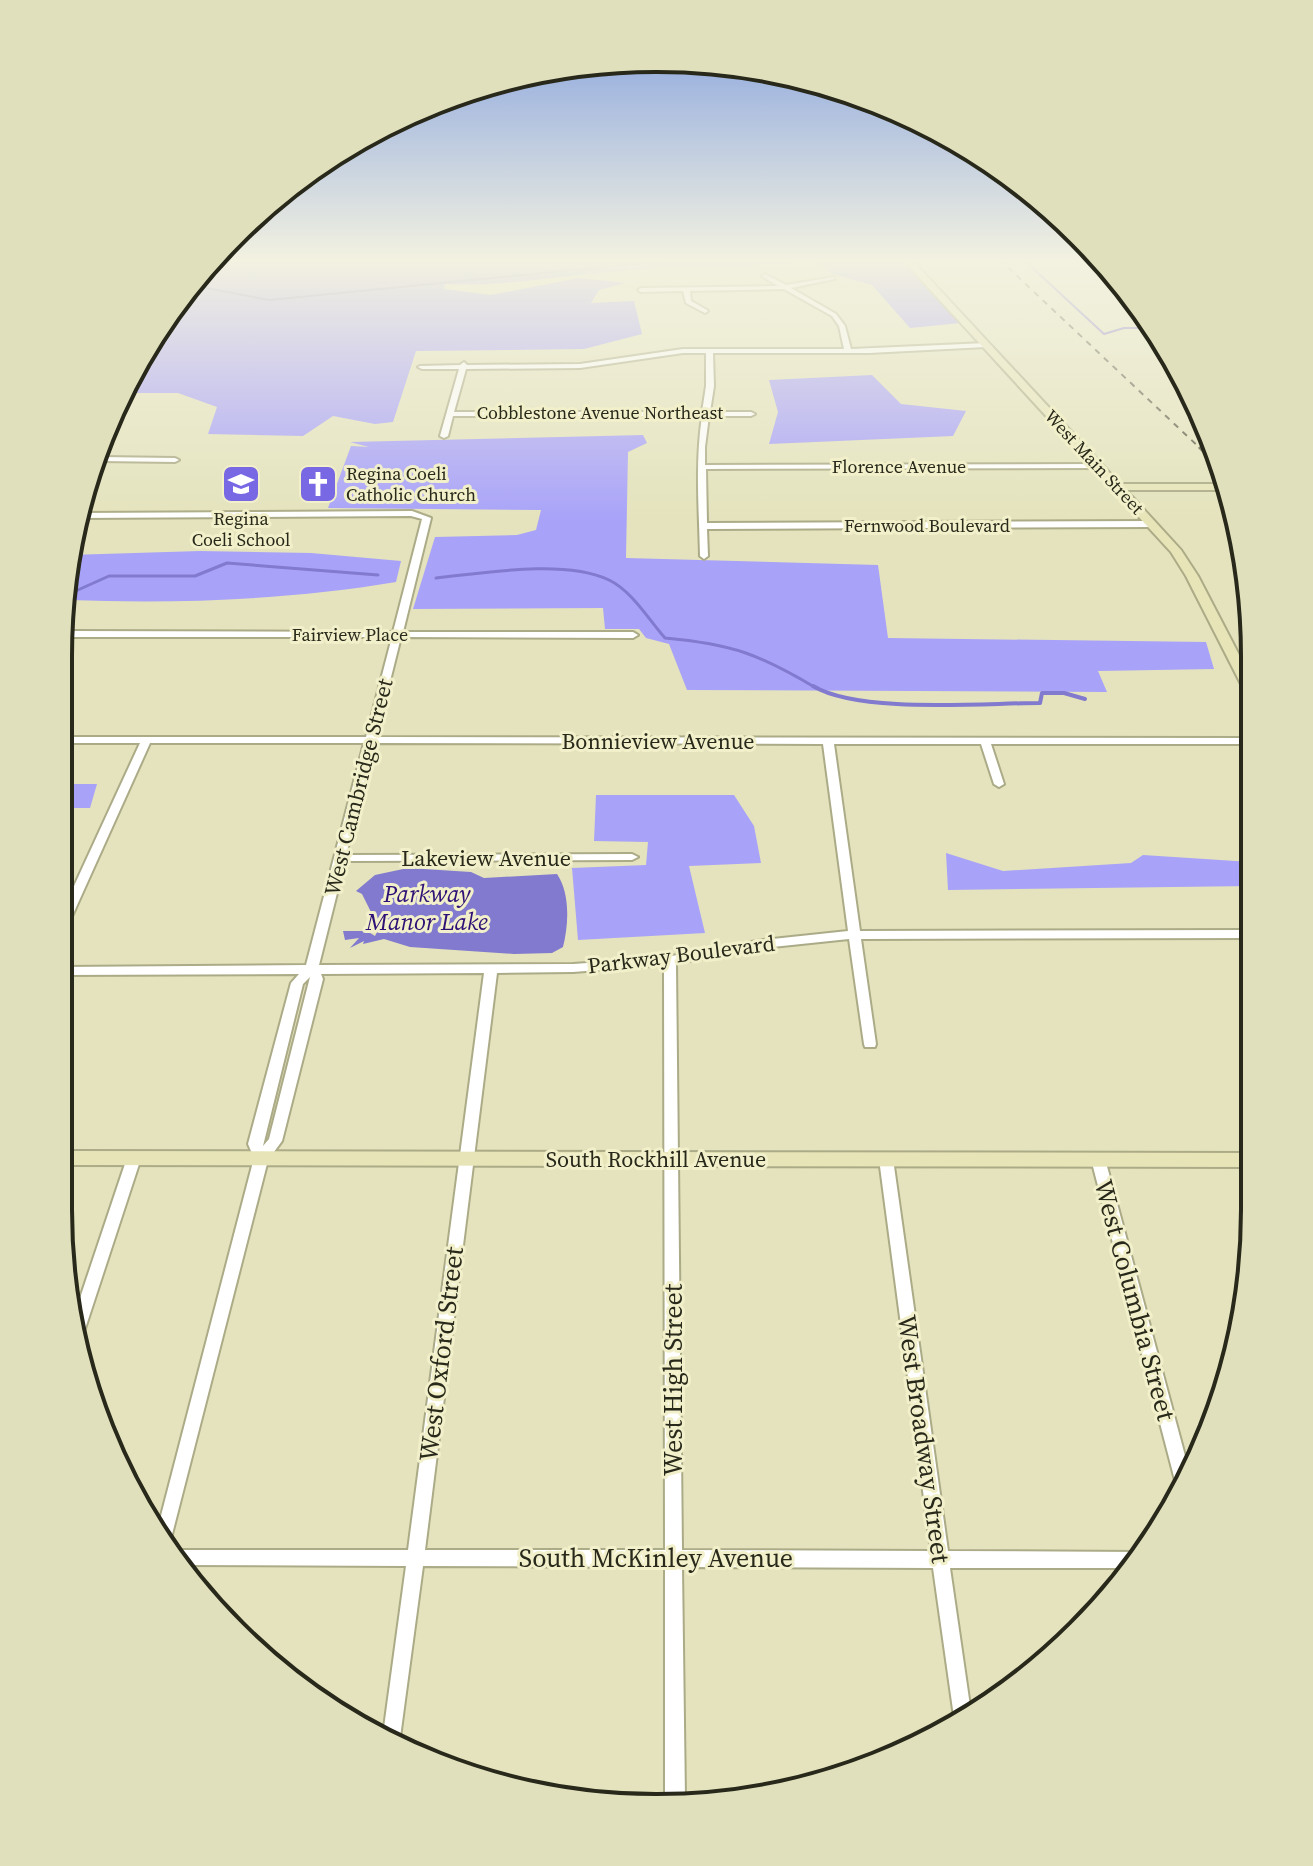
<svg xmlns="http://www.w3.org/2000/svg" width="1313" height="1866" font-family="'Source Serif 4',serif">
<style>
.green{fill:#a8a2f9}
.water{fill:#817ace}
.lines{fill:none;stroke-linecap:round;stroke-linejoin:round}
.stream-far2{stroke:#817ace;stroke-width:2}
.stream-far1{stroke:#817ace;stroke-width:3}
.stream{stroke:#817ace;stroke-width:4}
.street-casing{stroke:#acab87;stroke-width:4}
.secondary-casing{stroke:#acab87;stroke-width:4}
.street{fill:#fff;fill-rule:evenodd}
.secondary{fill:#e7e5b8;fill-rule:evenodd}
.rail-far1{stroke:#5d5d48;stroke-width:2;stroke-dasharray:6 6;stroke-linecap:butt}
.rail{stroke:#5d5d48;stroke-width:3;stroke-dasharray:7 7;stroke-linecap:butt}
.labels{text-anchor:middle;stroke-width:6;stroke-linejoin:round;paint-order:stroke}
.far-street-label{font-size:18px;fill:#29291b;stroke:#f1f0ca}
.far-poi-label{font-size:18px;fill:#29291b;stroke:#f1f0ca;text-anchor:start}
.street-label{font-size:22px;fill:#29291b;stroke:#f1f0ca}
.water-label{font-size:24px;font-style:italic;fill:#2e1076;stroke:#f1f0ca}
.near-street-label{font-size:26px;fill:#29291b;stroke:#f1f0ca}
.rim{fill:none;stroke:#29291b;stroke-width:4}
</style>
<rect width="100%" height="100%" fill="#e4e3bd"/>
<path class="green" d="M218 259H899L960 323 910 328 872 285 833 274 817 261C750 268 682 264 616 271 558 276 503 287 445 284L444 289 491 295 578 278 625 283 599 290 591 303 634 301 642 334 584 349 416 351 393 422 375 424 333 416 303 436 208 434 217 407 178 393H125L138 357Z
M872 375 901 404 966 411 953 436 769 444 778 412 769 380Z
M643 435 647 443 628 452 626 558 878 565 888 638 1206 642 1214 669 1098 671 1107 692 687 690 669 644 646 638 639 629H605L603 608 413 609 435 537 517 535 536 530 541 510 328 508 351 446 369 447 350 442Z
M200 551 311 553 401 561 396 582C289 600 177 604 69 600V555Z
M65 784H97L90 808H65Z
M596 795H734L754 826 761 863 689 866 705 933 578 940 572 868 646 865 648 842 594 841Z
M946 853 1003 871 1131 863 1143 855 1251 862 1252 886 948 890Z"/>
<path class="water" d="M408 868 471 872 484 878 557 874C570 893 569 923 563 947L552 953 514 954 410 947 384 939 363 944 364 941 350 948 359 938 345 940 343 931H367L375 936 379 928 362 894 356 891 375 875Z"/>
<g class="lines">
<path class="stream-far2" d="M1024 260 1104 334 1124 328H1151
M196 286 269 300 685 259"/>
<path class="stream-far1" d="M436 578C483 573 565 559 609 580 632 591 649 620 665 638 732 644 759 654 816 688
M69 594 109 576H195L227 563 378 575"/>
<path class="stream" d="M813 686C860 714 982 703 1040 703L1042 693H1064L1085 699"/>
<g class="street-casing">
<path id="street" d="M765 274 786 285 834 277V279L791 288 836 314 845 326 851 349 986 343 989 345 986 347 869 353H713L714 386 710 412H751L755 414 751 416H709L705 447V465L1097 464 1101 466 1097 468 706 469 707 523 1152 521 1156 524 1152 527 707 529 708 556 704 559 700 556C699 509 695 463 702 416H453L448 436 444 438 440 436 459 369H422L418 367 420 366 460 365 464 362 467 365 580 364 683 349H844L839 326 832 316 784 289 690 291 691 301 707 310 708 311 705 313 686 303 683 291 641 292 638 290 641 288 778 286 763 277 762 276ZM683 353H706V386L702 412H454L466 369 580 368Z
M101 457 175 458 179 460 175 462 99 461Z
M412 511 431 518 403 632H633L638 635 633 638 401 637 376 737 1251 738V744H991L1004 784 999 787 994 784 981 744H834L860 931 1252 930V938L861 939 876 1044 875 1047H865L864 1044 849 939 763 948 676 963 682 1550 931 1551 879 1159 881 1155 886 1154 891 1155 893 1159 948 1551 1140 1552 1144 1553 1135 1568H950L971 1713 955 1724 933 1568 682 1567 685 1799 665 1800V1567L423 1566 399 1745 383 1735 406 1566 179 1565 159 1542 156 1535 254 1158 248 1144 291 983 299 974 62 975V967L306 965 364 743H150L69 923 63 927V910L140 743H66V737H366L392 637H68V631L393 632 422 519 411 516 78 518 79 513ZM374 743 823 744 848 931 763 940 660 958 573 964 319 965 345 861 632 860 638 857 632 854 346 855ZM664 965 665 1550H425L497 973 573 972ZM484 973 408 1550H168L268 1160 282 1141 323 979 321 974ZM310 977 269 1139 263 1146 303 984Z
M134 1153 139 1154 141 1158 83 1335 80 1340 75 1341 73 1319 127 1158 129 1154Z
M1098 1154 1103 1155 1105 1159 1191 1478 1181 1494 1177 1488 1091 1159 1093 1155Z"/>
</g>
<g class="secondary-casing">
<path id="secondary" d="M902 259H911L1120 484H1221L1222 490H1126L1181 550 1198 576 1250 676V692L1243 688 1186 576 1171 552Z
M59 1151 1253 1153V1167L59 1165Z"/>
</g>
<use href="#street" class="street"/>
<use href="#secondary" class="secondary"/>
<path class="rail-far1" d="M999 259 1201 449"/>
<path class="rail" d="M1199 447 1215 462"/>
</g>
<linearGradient id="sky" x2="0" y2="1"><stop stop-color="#7f9dde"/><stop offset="0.5" stop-color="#f3f2e1"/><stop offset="1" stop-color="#f3f2e1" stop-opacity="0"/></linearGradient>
<rect width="1313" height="521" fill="url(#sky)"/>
<defs>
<g id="school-square" transform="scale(2)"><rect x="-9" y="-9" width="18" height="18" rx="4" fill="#7968e3" stroke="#f1f0ca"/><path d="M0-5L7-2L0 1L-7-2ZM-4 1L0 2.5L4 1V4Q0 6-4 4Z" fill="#fff"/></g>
<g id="church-square" transform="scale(2)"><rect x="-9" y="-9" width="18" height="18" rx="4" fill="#7968e3" stroke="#f1f0ca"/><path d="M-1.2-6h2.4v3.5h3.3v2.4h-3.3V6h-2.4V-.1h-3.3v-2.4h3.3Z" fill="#fff"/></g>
</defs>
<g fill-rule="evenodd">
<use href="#school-square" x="241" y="484"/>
<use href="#church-square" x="318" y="484"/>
</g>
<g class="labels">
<g class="far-street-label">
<text x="600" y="419">Cobblestone Avenue Northeast</text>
<text transform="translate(1094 462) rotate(47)" y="6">West Main Street</text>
<text x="899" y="473">Florence Avenue</text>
<text x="927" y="532">Fernwood Boulevard</text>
<text x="350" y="641">Fairview Place</text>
</g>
<g class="far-poi-label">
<text x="346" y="480">Regina Coeli<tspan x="346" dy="21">Catholic Church</tspan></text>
<text x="241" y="525" text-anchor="middle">Regina<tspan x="241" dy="21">Coeli School</tspan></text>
</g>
<g class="street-label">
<text x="658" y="749">Bonnieview Avenue</text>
<text transform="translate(358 787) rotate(-76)" y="8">West Cambridge Street</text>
<text x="486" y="866">Lakeview Avenue</text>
<text transform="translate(681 954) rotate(-7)" y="8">Parkway Boulevard</text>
<text x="656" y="1167">South Rockhill Avenue</text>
</g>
<g class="water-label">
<text x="427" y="902">Parkway<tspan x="427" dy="28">Manor Lake</tspan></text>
</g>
<g class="near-street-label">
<text transform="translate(1135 1300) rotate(75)" y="9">West Columbia Street</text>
<text transform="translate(441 1354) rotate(-83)" y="9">West Oxford Street</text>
<text transform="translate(673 1380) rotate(-90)" y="9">West High Street</text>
<text transform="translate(924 1439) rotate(82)" y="9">West Broadway Street</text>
<text x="656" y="1567">South McKinley Avenue</text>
</g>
</g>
<path d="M0 0H1313V1866H0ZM656 72H657A584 584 0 0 1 1241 656V1210A584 584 0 0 1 657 1794H656A584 584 0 0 1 72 1210V656A584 584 0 0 1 656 72Z" fill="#e1e0bc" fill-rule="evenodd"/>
<path class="rim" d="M656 72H657A584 584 0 0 1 1241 656V1210A584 584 0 0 1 657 1794H656A584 584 0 0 1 72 1210V656A584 584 0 0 1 656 72Z"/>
</svg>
